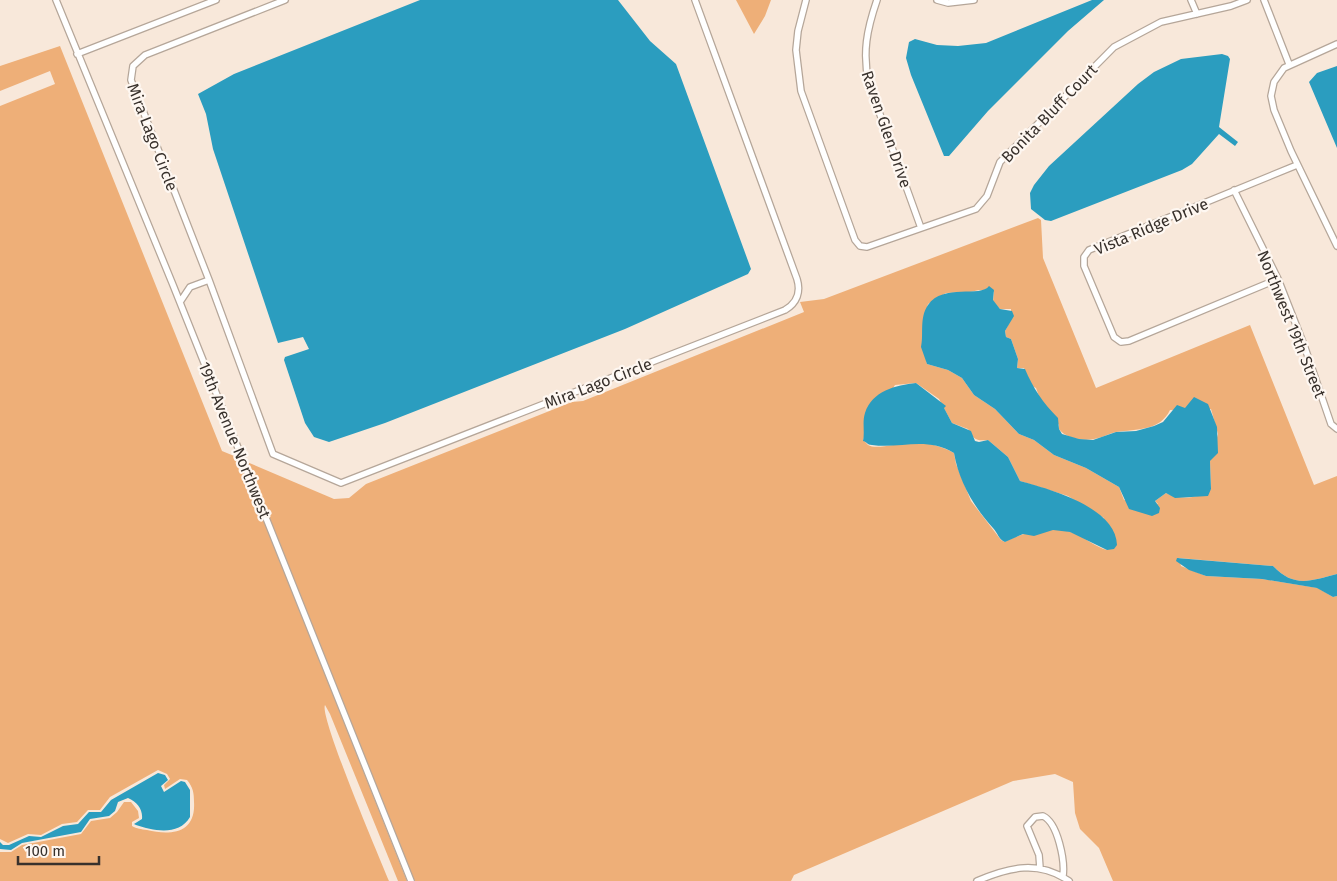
<svg xmlns="http://www.w3.org/2000/svg" width="1337" height="881" font-family="'Fira Sans',sans-serif">
<style>
.green{fill:#eeaf78;fill-rule:evenodd}
.water{fill:#2b9dbf}
.lines{fill:none;stroke-linecap:round;stroke-linejoin:round}
.minor-casing{stroke:#b5a699;stroke-width:8}
.minor{stroke:#fff;stroke-width:5.5}
.labels{text-anchor:middle;stroke-width:4.5;stroke-linejoin:round;paint-order:stroke}
.street-label{font-size:16px;fill:#38312c;stroke:#fef7f1}
</style>
<rect width="100%" height="100%" fill="#f8e8da"/>
<path class="green" d="M736 0H771L765 16 754 34Z
M60 46 222 451 239 458 407 881H398L330 714 325 705C319 716 380 859 389 881H0V852H11L22 845 81 834 91 821 110 818 117 812 124 802H131L138 811 139 818 132 822V826C137 829 141 829 147 830 171 836 196 833 194 802 194 793 193 787 187 780L180 779 165 789 164 785 170 779 167 774 158 770 110 797 100 810H88L77 822 62 824 41 835 28 834 8 843 0 839V106L55 84 50 71 0 91V66Z
M1038 218 1041 220 1043 258 1096 388 1250 325 1314 485 1337 476V574C1310 581 1294 588 1273 566L1179 558 1181 566 1206 576 1262 579 1318 588 1333 597 1337 596V881H1113L1099 848 1080 829 1075 813 1073 782 1055 774 1013 781 794 875 791 881H414L247 462 334 499 349 498 366 484 572 402 583 401 804 312 800 302 824 299ZM979 290 994 292 993 301 1000 309H1011V320L1005 331 1006 337 1011 339 1018 359 1017 368H1024L1032 386 1036 388 1040 399 1059 425V429C1066 439 1086 442 1098 438 1104 437 1110 433 1116 432 1137 429 1160 431 1170 410L1211 409 1218 434 1210 461 1211 489C1200 499 1179 500 1166 493L1155 501 1158 504 1124 500 1119 487 1086 468 1054 455 1034 440 1019 434 995 409 974 395 962 378 948 370 927 364C922 343 921 325 928 304L946 293 970 292ZM916 383 939 399 952 423 968 429C974 440 976 441 988 440L1008 457 1020 481 1068 496 1104 518 1107 550C1096 547 1088 540 1078 535 1057 524 1025 531 1005 542L1001 540 971 501 956 464 954 453C940 445 924 442 908 443 898 443 876 450 868 445 866 443 865 441 863 440L865 434 895 385Z"/>
<path class="water" d="M420 0H618L650 41 676 64 751 269 748 274 625 329 385 423 329 442 314 437 305 423 284 360 285 357 309 349 303 337 278 343 213 149 206 114 198 94 234 74Z
M1092 0H1104L1068 31 988 111 949 156H944L911 75 906 58 909 42 915 39 937 45 958 46 986 43Z
M1222 54 1228 56 1230 59 1219 127 1238 142 1235 146 1219 134 1192 164 1182 170 1051 221 1045 220 1031 209 1030 193 1034 185 1049 166 1138 84 1154 72 1181 59Z
M1337 66V148L1309 82 1317 73Z
M989 286 994 290 993 300 1000 309 1012 311 1014 316 1005 331 1006 337 1011 339 1018 359 1017 368 1025 369C1033 388 1043 403 1058 418L1059 429 1062 434 1079 439 1093 440 1116 432 1136 431 1154 426 1163 422 1177 405 1185 408 1194 397 1208 404 1217 427 1218 453 1210 461 1211 489 1208 496 1175 498 1166 493 1155 501 1160 508 1159 513 1152 516 1129 509 1119 487 1086 468 1054 455 1034 440 1019 434 995 409 974 395 962 378 948 370 927 364 921 347C924 334 919 318 928 305 943 283 981 298 989 286Z
M916 383 946 406 944 408 952 423 971 431 975 441 979 442 988 440 1008 457 1020 481C1049 489 1116 507 1117 545L1114 549 1107 550 1070 532 1053 530 1034 536 1023 534 1005 542C998 539 998 533 993 528 974 507 959 482 954 453 926 436 901 449 872 445 867 445 866 441 863 441 865 432 862 422 865 413 872 391 896 385 916 383Z
M1177 558 1273 566C1294 588 1310 581 1337 574V596L1333 597 1317 588 1262 579 1206 576 1189 570 1176 561Z
M158 773 165 775 168 780 161 786 164 792 181 781 185 782 190 790V817C179 836 154 831 136 825L134 824 142 819C143 809 137 802 128 798L118 802 115 811 109 816 90 819 81 832 22 843 11 850 0 849V842L3 845H9L29 836 41 837 63 826 78 824 89 812H101L111 800Z"/>
<g class="lines">
<g class="minor-casing">
<path id="minor" d="M56 0 173 285 411 881
M285 0 145 55 133 66 131 80 209 280 273 454 341 483 785 310C797 303 801 292 797 279L695 0
M806 0 798 31 796 50 801 91 855 240 860 246 867 247 976 209 987 196 1000 162 1114 47 1161 22 1231 6 1247 0
M877 0C867 29 862 53 869 84L921 228
M937 0 948 3 974 0
M1191 0 1197 14
M1264 0 1289 64
M1337 44 1284 68 1274 82 1271 96 1274 110 1291 151 1337 246
M77 54 216 0
M1234 190 1278 279 1304 345 1331 424 1337 429
M1278 279 1129 341 1121 342 1114 337 1084 266V257L1089 250 1297 165
M180 302 190 287 209 280
M1040 868 1039 855 1027 826 1035 817 1043 816C1058 823 1065 861 1063 876
M977 881C1009 867 1039 860 1069 881"/>
</g>
<use href="#minor" class="minor"/>
</g>
<g class="labels">
<g class="street-label">
<text transform="translate(1049 113) rotate(-46)" y="6">Bonita Bluff Court</text>
<text transform="translate(887 129) rotate(71)" y="6">Raven Glen Drive</text>
<text transform="translate(153 137) rotate(69)" y="6">Mira Lago Circle</text>
<text transform="translate(1151 226) rotate(-23)" y="6">Vista Ridge Drive</text>
<text transform="translate(1292 324) rotate(68)" y="6">Northwest 19th Street</text>
<text transform="translate(598 383) rotate(-21)" y="6">Mira Lago Circle</text>
<text transform="translate(235 440) rotate(68)" y="6">19th Avenue Northwest</text>
</g>
</g>
<path d="M18 856v8h81v-8" fill="none" stroke="#38312c" stroke-width="2.5"/>
<text x="25" y="856" font-size="15" fill="#38312c" stroke="#fef7f1" stroke-width="4" paint-order="stroke">100 m</text>
</svg>
